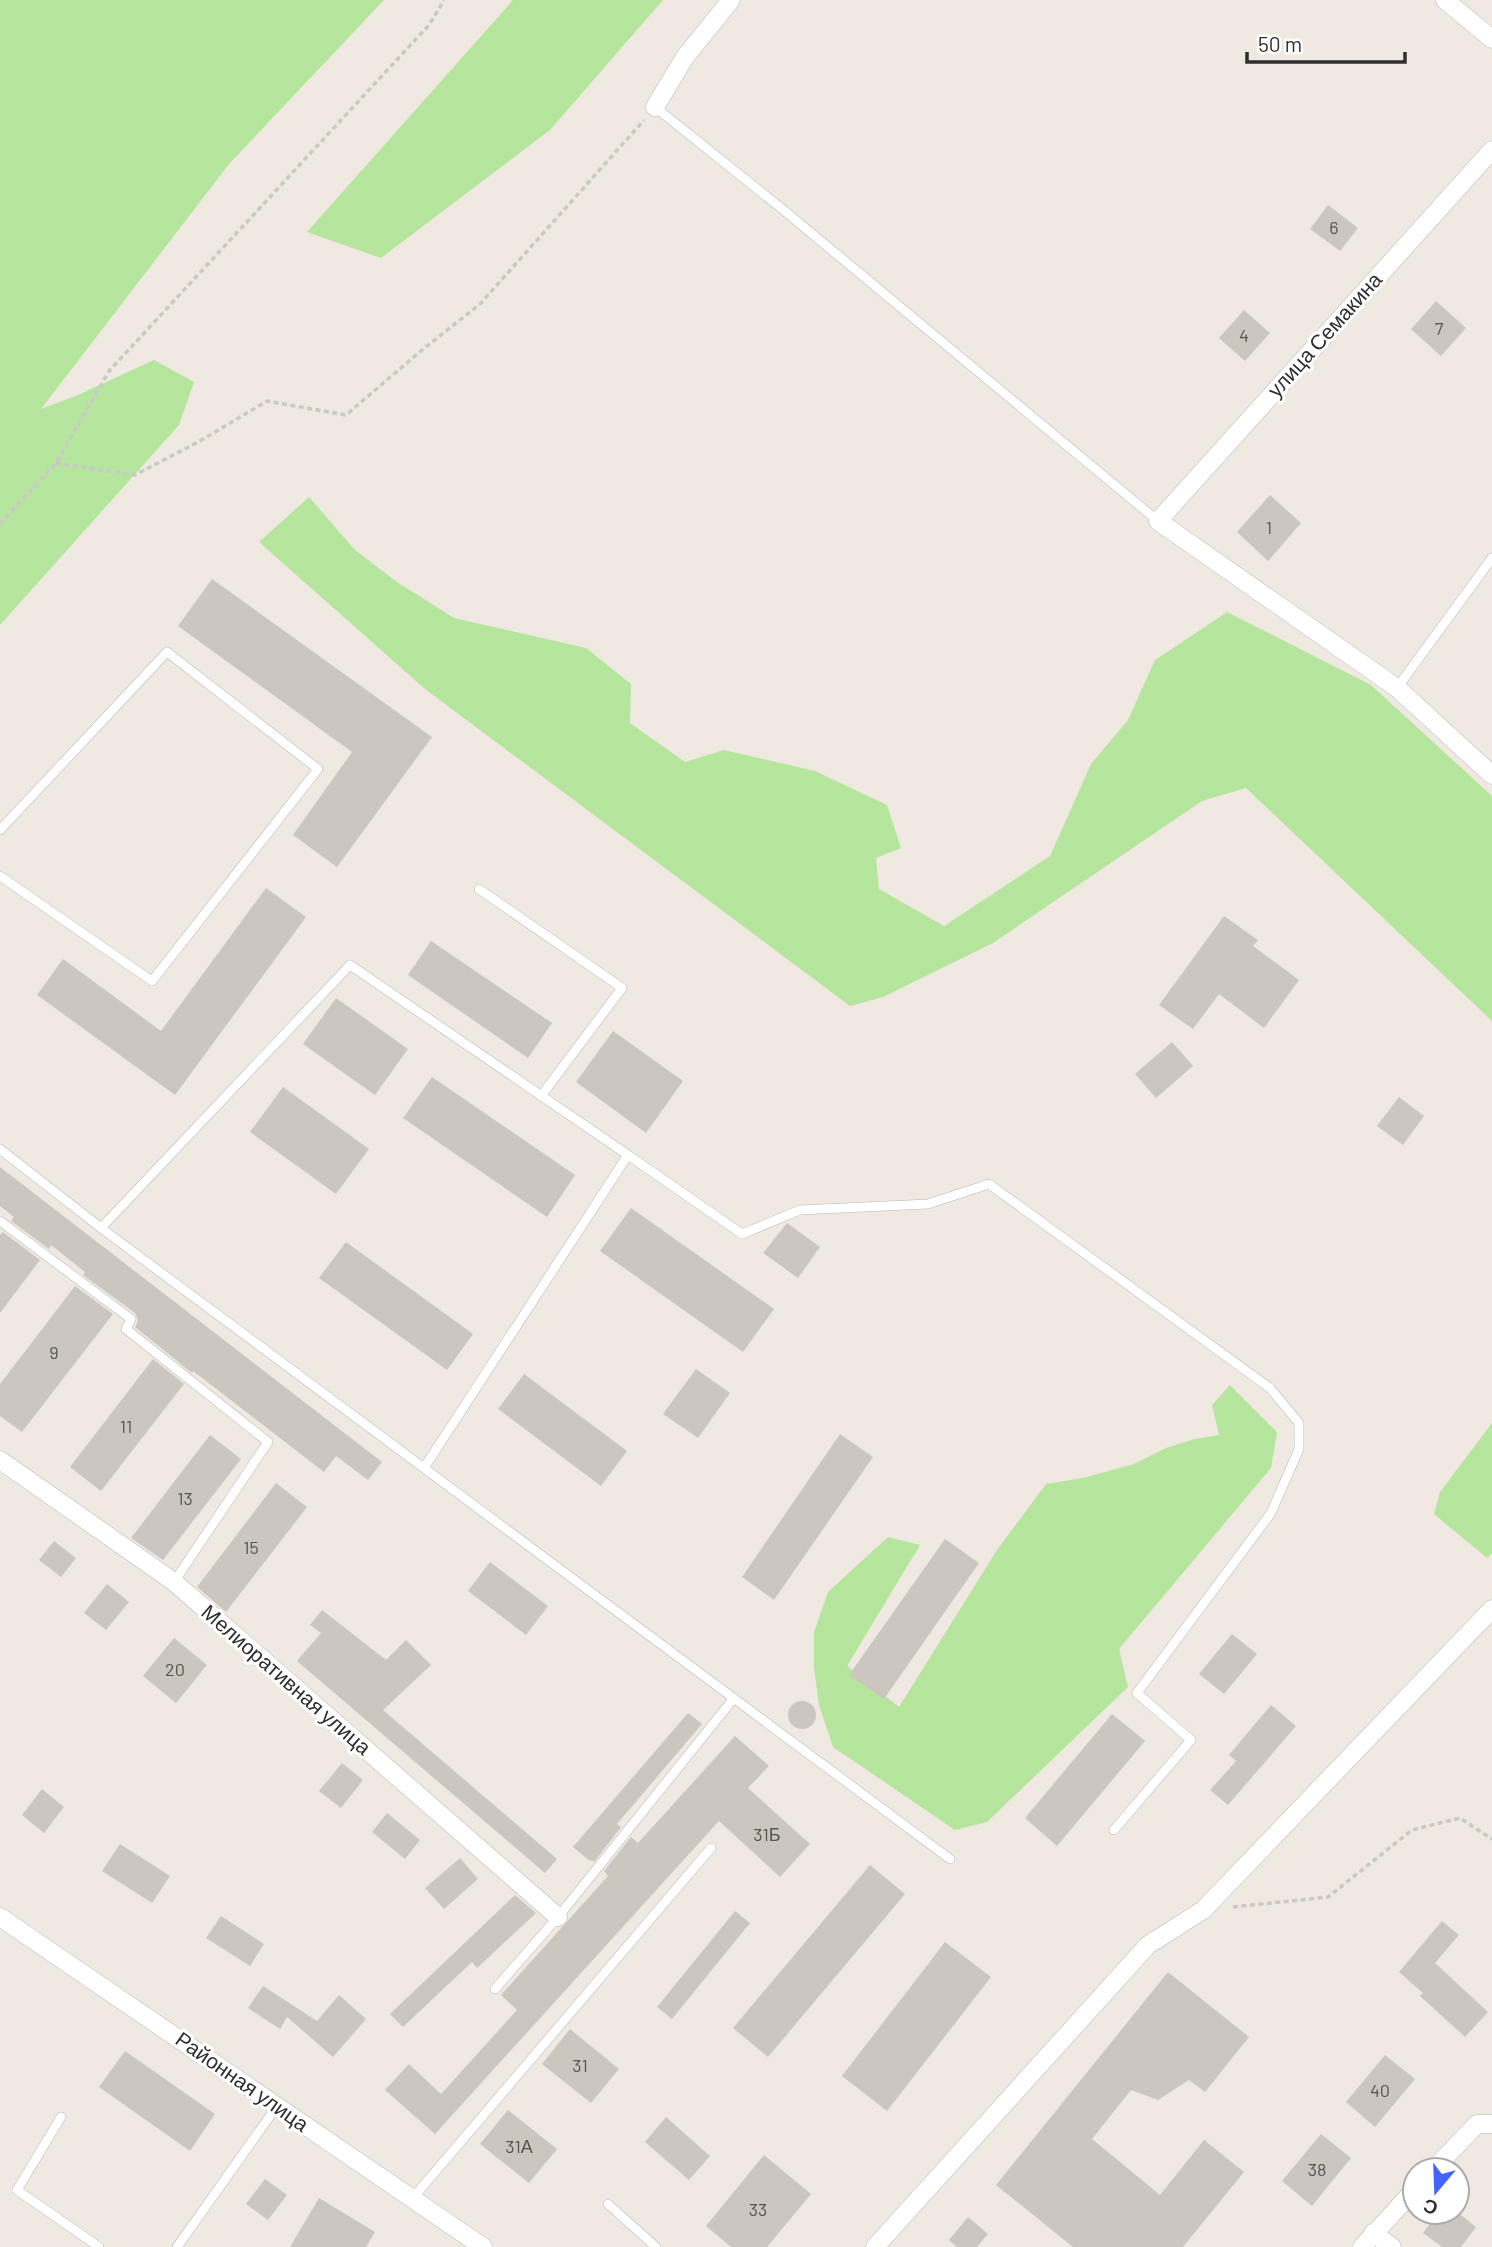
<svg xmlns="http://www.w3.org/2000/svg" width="1492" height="2247" font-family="Barlow,sans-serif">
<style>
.green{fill:#b6e59e}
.building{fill:#cbc7bf}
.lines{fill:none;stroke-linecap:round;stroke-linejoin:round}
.lane-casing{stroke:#b4b7c1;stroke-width:10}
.street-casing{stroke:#b4b7c1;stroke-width:19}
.path{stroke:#c9c9c9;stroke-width:3.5;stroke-dasharray:5 3.5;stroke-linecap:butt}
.lane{stroke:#fff;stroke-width:9}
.street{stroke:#fff;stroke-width:18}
.labels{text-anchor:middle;stroke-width:6;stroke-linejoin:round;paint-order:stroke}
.number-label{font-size:18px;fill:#555452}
.street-label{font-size:21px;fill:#2e2e2e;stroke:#fff}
</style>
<rect width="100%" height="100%" fill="#efe9e1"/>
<path class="green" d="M0 0H384L229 164 41 409 78 395 154 360 194 382 179 425 0 625Z
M513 0H663L550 130 381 258 307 232Z
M309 497 355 550 397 582 454 618 586 648 631 684 630 723 685 762 724 750 815 771 887 805 901 848 876 858 879 889 944 926 1050 856 1091 764 1128 720 1155 660 1227 612 1371 685 1492 796V1021L1246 788 1202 801 993 943 883 997 850 1006 425 689 259 542Z
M1230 1385 1277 1432 1271 1468 1119 1649 1128 1687 987 1822 955 1830 833 1747 819 1705 814 1668V1632L828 1592 888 1537 920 1545 847 1666 899 1707 997 1550 1046 1484 1083 1478 1134 1464 1166 1448 1195 1439 1219 1435 1212 1405Z
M1492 1423V1553L1487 1558 1434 1514 1440 1492Z"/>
<path class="building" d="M1328 205 1358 228 1340 251 1310 229Z
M1436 301 1466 328 1441 356 1411 329Z
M1244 310 1270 333 1245 361 1219 338Z
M1270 495 1301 523 1268 561 1237 532Z
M212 579 432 737 337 867 293 835 352 752 178 626Z
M266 888 306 917 175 1095 37 995 63 959 161 1031Z
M1224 916 1258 940 1253 946 1299 980 1264 1028 1219 994 1193 1029 1159 1005Z
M431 941 552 1023 528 1058 408 975Z
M336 998 408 1049 375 1095 303 1044Z
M613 1031 683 1081 646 1133 576 1082Z
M1172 1042 1193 1066 1156 1098 1135 1074Z
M432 1077 575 1175 547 1217 403 1118Z
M283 1087 369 1149 336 1194 250 1132Z
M1399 1097 1424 1116 1403 1145 1377 1126Z
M0 1167 382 1462 368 1480 336 1456 324 1472 193 1371 192 1373 135 1327 138 1320 135 1313 83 1275 85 1272 51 1245 49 1249 11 1221 14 1217 0 1206Z
M631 1208 774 1309 743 1352 600 1251Z
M787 1223 820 1247 798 1278 763 1253Z
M3 1232 40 1260 0 1313V1235Z
M346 1242 473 1334 447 1370 319 1278Z
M75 1286 113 1314 22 1432 0 1416V1384Z
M153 1359 184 1384 101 1491 70 1467Z
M696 1369 730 1393 698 1438 663 1414Z
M524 1374 627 1451 601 1486 498 1409Z
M840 1434 873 1457 774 1600 742 1577Z
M210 1435 241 1459 163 1560 131 1538Z
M276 1483 307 1507 226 1612 197 1587Z
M945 1539 979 1563 884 1699 849 1675Z
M54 1541 76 1558 61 1577 39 1560Z
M490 1562 548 1606 526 1635 468 1591Z
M107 1584 129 1602 106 1630 84 1613Z
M322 1610 386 1660 406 1640 431 1665 383 1710 557 1859 545 1873 297 1661 321 1633 310 1625Z
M1232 1634 1257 1654 1224 1694 1199 1674Z
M174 1638 207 1665 176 1703 143 1676Z
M788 1715a14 14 0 1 1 28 0a14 14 0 1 1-28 0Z
M1271 1705 1296 1726 1228 1805 1210 1790 1236 1761 1229 1755Z
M688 1713 702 1724 617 1824 621 1827 594 1862 592 1860 590 1861 573 1847Z
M1112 1714 1145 1741 1057 1846 1025 1818Z
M735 1736 769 1766 748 1788 810 1844 780 1877 719 1821 435 2134 385 2090 409 2064 441 2094 517 2010 501 1995 608 1876 604 1871 631 1837 638 1843Z
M342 1763 363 1780 341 1808 319 1791Z
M42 1789 64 1807 44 1833 22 1815Z
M387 1813 420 1840 405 1859 372 1832Z
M120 1844 170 1876 152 1903 102 1871Z
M460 1858 478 1879 444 1909 425 1888Z
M870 1865 905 1894 768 2057 733 2028Z
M515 1895 536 1913 477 1968 472 1962 403 2027 390 2014Z
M735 1911 750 1923 672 2019 657 2007Z
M221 1916 264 1944 250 1966 206 1938Z
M1442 1921 1459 1935 1435 1963 1488 2012 1465 2037 1420 1996 1423 1993 1399 1972Z
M945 1942 991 1977 887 2111 842 2076Z
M1168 1972 1249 2037 1205 2092 1189 2080 1158 2100 1131 2090 1092 2139 1160 2195 1204 2140 1244 2172 1183 2247H1073L996 2185Z
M263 1986 317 2021 339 1995 366 2019 333 2057 287 2017 280 2029 248 2008Z
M570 2029 619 2069 591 2103 542 2064Z
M125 2051 215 2114 190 2151 99 2087Z
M1385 2055 1415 2079 1375 2127 1346 2102Z
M508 2110 557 2149 529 2183 480 2144Z
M666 2117 710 2156 689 2180 645 2142Z
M1321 2134 1351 2158 1312 2206 1282 2181Z
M764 2155 811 2194 767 2247H731L706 2226Z
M265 2179 287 2195 268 2220 246 2204Z
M319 2198 375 2232 366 2247H290Z
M1439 2212H1457L1476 2227 1461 2247H1442L1423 2233Z
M968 2217 988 2234 977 2247H957L949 2240Z"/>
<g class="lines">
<g class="lane-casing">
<path id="lane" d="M655 107 781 208 1158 521
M1397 688 1492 558
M0 830 167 652 318 769 152 981 0 876
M479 889 622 988 541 1096
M0 1149 101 1228 950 1859
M628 1155 742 1234 800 1210 928 1204 989 1184 1270 1388 1299 1423V1449L1271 1513 1137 1693 1191 1740 1114 1830
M0 1221 131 1319 126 1329 268 1442 174 1582
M101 1228 350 965 628 1155 424 1468
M495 1989 558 1917 734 1698
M61 2117 17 2190 99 2247
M412 2199 711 1848
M608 2204 656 2247
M177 2247 277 2106"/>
</g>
<g class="street-casing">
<path id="street" d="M1445 0 1492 39
M655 107 685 57 731 0
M1492 150 1158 521 1397 688 1492 775
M0 1460 174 1582 558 1917
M0 1917 483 2247
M1433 2170 1477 2124H1492
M1373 2233 1392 2247
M875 2247 1148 1945 1203 1910 1492 1609
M1362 2247 1415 2189"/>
</g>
<path class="path" d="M56 463 135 475 200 441 267 401 346 415 422 350 480 304 644 120
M0 524 56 463 109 371 429 25 444 0
M1233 1907 1328 1897 1412 1830 1460 1818 1492 1839"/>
<use href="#lane" class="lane"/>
<use href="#street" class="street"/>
</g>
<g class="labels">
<g class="number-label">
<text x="1334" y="234">6</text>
<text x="1439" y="335">7</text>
<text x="1244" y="342">4</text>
<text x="1269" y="534">1</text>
<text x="54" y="1359">9</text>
<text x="126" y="1433">11</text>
<text x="185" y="1505">13</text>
<text x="251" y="1554">15</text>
<text x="175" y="1676">20</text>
<text x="767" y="1841">31Б</text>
<text x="580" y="2072">31</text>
<text x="1380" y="2097">40</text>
<text x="519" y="2153">31А</text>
<text x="1317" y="2176">38</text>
<text x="758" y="2216">33</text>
</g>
<g class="street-label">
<text transform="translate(1325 335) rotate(-48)" y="7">улица Семакина</text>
<text transform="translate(286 1680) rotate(41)" y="7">Мелиоративная улица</text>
<text transform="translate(242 2082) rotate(35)" y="7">Районная улица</text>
</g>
</g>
<g transform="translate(1436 2191) rotate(199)"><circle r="33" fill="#ffffff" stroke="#ababab" stroke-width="2"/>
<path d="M0-5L12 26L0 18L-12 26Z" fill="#4264fb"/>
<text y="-10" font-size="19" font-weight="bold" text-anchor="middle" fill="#2e2e2e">С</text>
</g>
<path d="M1247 52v10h158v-10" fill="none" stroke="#2e2e2e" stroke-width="3.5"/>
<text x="1258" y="52" font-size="21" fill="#2e2e2e" stroke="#ffffff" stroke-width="5" paint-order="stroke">50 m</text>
</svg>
